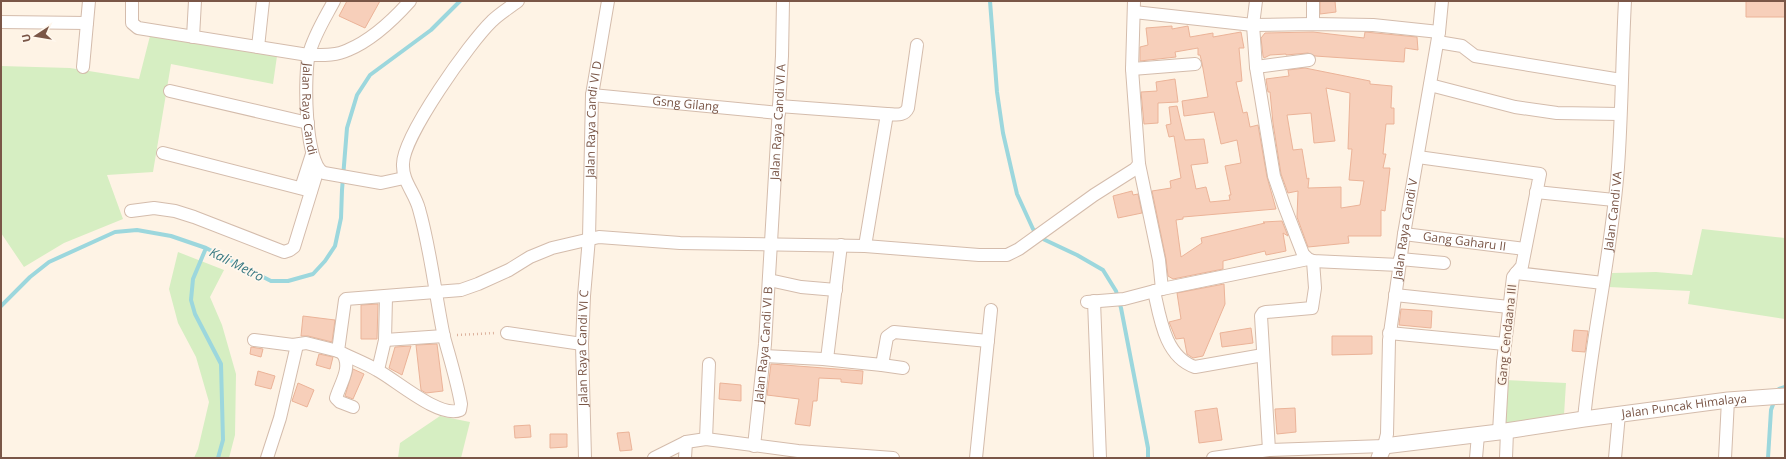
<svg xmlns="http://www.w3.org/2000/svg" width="1786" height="459" font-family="'Open Sans',sans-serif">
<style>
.green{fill:#d6eec2}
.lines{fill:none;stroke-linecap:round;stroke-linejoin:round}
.stream{stroke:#9cd7dd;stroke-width:4}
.building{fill:#f7cfba;stroke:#ebb398;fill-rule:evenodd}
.minor-casing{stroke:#d4bcac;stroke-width:14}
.tertiary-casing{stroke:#d4bcac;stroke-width:17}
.path{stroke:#dcb19c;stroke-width:2.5;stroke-dasharray:1 3;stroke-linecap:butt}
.minor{stroke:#fff;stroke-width:12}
.tertiary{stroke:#fff;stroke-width:15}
.labels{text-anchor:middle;stroke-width:3.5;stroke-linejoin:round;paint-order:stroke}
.street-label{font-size:12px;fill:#7a5647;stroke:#fff7ed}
.water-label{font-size:13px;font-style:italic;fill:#397982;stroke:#fff7ed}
</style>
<rect width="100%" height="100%" fill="#fef3e5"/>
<path class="green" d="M150 36 277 56 273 84 171 64 153 172 107 175 123 219 64 243 24 267 1 233V66L70 68 139 79Z
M1702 229 1785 238V319L1688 304 1690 291 1609 287 1612 273 1656 272 1692 275Z
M178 252 224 270 210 297 222 325 236 374 235 435 229 458H194L198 449 209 402 196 357 178 323 169 289Z
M1505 380 1566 383 1564 415 1502 426Z
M440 416 470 422 461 458H398L400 443Z"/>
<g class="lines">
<path class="stream" d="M990 1 997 92 1003 133 1017 194 1033 229 1043 239 1077 255 1103 270 1116 291 1121 308 1148 448V458
M206 248 193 279 191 300 195 314 221 364 223 440 218 458
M1 306 30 277 49 262 115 232 137 230 171 236 206 248 271 281H288L313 274 325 261 335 246 341 218 342 190 347 128 357 95 370 75 431 30 460 1
M1778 393 1779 389 1785 387
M1768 458 1771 410 1775 399"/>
</g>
<path class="building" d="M347 1H380L365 28 339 16Z
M1320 1H1335L1336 12 1320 14Z
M1746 1H1785V17H1746Z
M1172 26V29L1188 26 1190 37 1213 33V37L1241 32 1244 48H1239L1242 81 1236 82 1243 113 1247 112 1250 127 1258 125 1267 177 1276 209 1183 217V219L1176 220 1181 257 1202 243 1201 238 1265 223 1263 222 1282 221 1288 236 1283 233 1286 251 1266 255 1265 251 1223 261V269L1173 279 1168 276 1166 259 1152 191 1171 188 1170 181 1181 178 1174 136 1169 137 1166 125 1171 124 1169 107 1177 106 1185 140 1204 139 1208 163 1191 165 1196 189 1206 187 1210 202 1230 200 1229 195H1231L1225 166 1241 163 1237 140 1221 144 1214 112 1184 116 1182 101 1208 97 1202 63 1200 55H1198V48L1175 52 1176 57 1140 61V47L1148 45 1146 28Z
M1313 32 1364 38 1365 32 1417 37 1418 50 1405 48 1404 62 1315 56 1308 53 1286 55V54L1270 55 1264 58 1263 56 1261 38 1265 33Z
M1305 68 1370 81V84L1392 86 1391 108H1394V124H1386L1383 154H1386L1383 168H1390L1385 211 1381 210V236H1348L1349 243 1308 247 1297 217 1298 191 1288 193 1281 174 1273 123 1270 92H1268L1266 79 1289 76 1288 70ZM1326 88 1350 93 1348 149H1352L1349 180 1364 181 1360 205 1341 208V187L1308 188 1309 178 1307 179 1302 149 1293 150 1287 115 1311 113 1314 143 1335 141Z
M1175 79 1178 102 1158 103V123L1144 124 1141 92 1157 91 1156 82Z
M1132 191 1133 195 1138 194 1142 213 1118 218 1113 196Z
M1224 284 1225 304 1203 356 1193 358 1187 354 1184 338 1176 339 1169 322 1181 319 1177 293Z
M378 304 377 339H361V305Z
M1401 309 1432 311 1431 328 1399 325Z
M303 316 335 320 332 342 308 336H301Z
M1251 328 1253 343 1222 347 1220 333Z
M1574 330 1588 331 1585 352 1572 351Z
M1332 336H1372V354L1332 355Z
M437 344 443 391 426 393 421 390 416 345Z
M411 346 402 375 389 368 395 347Z
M251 347 263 349 261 357 250 354Z
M319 354 333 357 330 369 316 365Z
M771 364 863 371 862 384 841 382V379L819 378 817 401H813L810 426 795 424 799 399 767 395Z
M353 369 364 374 353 399 345 396Z
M258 371 275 376 271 389 255 385Z
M298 383 314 390 307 407 292 401Z
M720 383 741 385V401L719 399Z
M1217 408 1222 440 1199 443 1195 411Z
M1295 408 1296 432 1277 434 1275 409Z
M530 425 531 437 515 438 514 426Z
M629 432 632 450 620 451 617 433Z
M550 434H567V447L550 448Z"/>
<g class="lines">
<g class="minor-casing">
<g id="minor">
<path d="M132 1V23L138 28 308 55C321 55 336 56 348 50 372 40 393 20 410 1"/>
<path id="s1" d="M334 1C325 18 314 35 309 54 304 73 304 164 324 173L381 183 404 178"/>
<path d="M518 1C509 8 499 14 492 21 470 42 403 136 403 164 402 181 415 193 419 209 431 251 435 294 444 337 450 359 457 381 461 404L460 410C440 419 396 380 377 370 365 363 351 358 338 351L345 300 346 299 461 290 478 284 509 270 530 257 552 248 599 237 680 243 865 246 979 255H1007L1019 249 1094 195 1135 169 1139 164 1132 69 1134 1"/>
<path d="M1256 1 1253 25 1256 67 1274 176 1284 205 1303 254 1308 259 1313 261 1399 265"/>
<path d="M1134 12 1253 25 1313 24 1373 25 1439 32"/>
<path d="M1 22 87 23"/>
<path d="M1313 24V1"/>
<path d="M193 37 195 1"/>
<path d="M1438 42 1462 46 1475 56 1621 80"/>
<path d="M258 47 263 1"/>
<path d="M83 67 89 1"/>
<path d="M1256 67 1309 60"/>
<path d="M1132 69 1195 64"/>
<path d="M1430 85 1515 107 1557 113 1620 114"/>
<path d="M170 91 308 123"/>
<path id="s2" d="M592 95 779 113"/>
<path d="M779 106 887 114"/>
<path d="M163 153 311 191"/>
<path d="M1418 157 1540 174 1522 266 1513 277 1503 362 1499 432"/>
<path d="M1139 164 1159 260 1162 289"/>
<path d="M301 188 312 154"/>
<path d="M1536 192 1614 200"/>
<path d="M131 211 154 208 175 211 194 217 284 252 290 250 294 247 318 169"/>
<path id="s3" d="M1404 234 1525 249"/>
<path d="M865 246 887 114C895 114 904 117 908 108L917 45"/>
<path d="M1400 259 1444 263"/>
<path d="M1516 273 1603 283"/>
<path d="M769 280 801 287 836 290"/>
<path d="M1154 291C1160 318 1165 357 1195 367L1263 355"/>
<path d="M1395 295 1509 307"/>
<path d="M1094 301 1100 458"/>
<path d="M1087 302 1124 299 1162 289 1308 259"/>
<path d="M507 333 582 344"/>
<path d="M1389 333 1505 344"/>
<path d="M254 340 293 345 306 343 338 351"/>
<path d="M385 340 444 336"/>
<path d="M343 354C352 368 340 384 336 398L340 402 353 407"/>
<path d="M764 356 823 359 882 365 887 337 894 332 988 341"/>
<path d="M827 359 841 245"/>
<path d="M882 365 903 368"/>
<path d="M378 370 385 340 386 297"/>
<path id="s4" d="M1584 419C1592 334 1612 252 1618 167 1622 112 1622 56 1625 1"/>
<path d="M706 439 709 364"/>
<path id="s5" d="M754 446 765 344 782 56 783 1"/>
<path d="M1269 450 1261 316 1263 313 1266 312 1312 308 1315 288 1313 261"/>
<path d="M267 458 280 418 297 345"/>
<path id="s6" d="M585 458 582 344 584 296 589 238 592 95 608 1"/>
<path d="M654 458 686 442 706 439 798 451 893 458"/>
<path d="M685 458 686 442"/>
<path d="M976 458 991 310"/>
<path id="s7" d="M1213 458 1269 450 1384 446 1387 434 1389 340 1404 234 1439 32 1442 1"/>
<path d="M1476 458 1478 435"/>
<path d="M1506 458 1507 431"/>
<path d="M1615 458 1619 414"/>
<path d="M1725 458 1728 400"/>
</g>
</g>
<g class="tertiary-casing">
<g id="tertiary">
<path id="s8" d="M1379 458 1384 446 1499 432 1584 419 1728 400 1785 396"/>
</g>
</g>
<path class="path" d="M457 335 496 333"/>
<use href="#minor" class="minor"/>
<use href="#tertiary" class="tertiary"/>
</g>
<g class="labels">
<g class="street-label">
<text dy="4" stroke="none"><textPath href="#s2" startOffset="94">Gsng Gilang</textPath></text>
<text dy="4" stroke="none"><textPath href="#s1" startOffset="114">Jalan Raya Candi</textPath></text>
<text dy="4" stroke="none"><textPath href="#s6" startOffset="339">Jalan Raya Candi VI D</textPath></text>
<text dy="4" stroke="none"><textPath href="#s5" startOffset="325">Jalan Raya Candi VI A</textPath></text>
<text dy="4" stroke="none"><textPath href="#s4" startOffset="210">Jalan Candi VA</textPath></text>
<text dy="4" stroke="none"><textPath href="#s7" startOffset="390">Jalan Raya Candi V</textPath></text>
<text dy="4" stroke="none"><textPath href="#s3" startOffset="61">Gang Gaharu II</textPath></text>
<text transform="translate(1507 335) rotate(-84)" y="4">Gang Cendaana III</text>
<text dy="4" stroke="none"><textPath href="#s5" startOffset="102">Jalan Raya Candi VI B</textPath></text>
<text dy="4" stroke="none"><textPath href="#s6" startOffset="110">Jalan Raya Candi VI C</textPath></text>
<text dy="4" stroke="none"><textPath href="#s8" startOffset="316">Jalan Puncak Himalaya</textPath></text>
</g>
<g class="water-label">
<text transform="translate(237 264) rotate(27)" y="5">Kali Metro</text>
</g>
</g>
<rect width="1786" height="459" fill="none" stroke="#7a5647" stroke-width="4"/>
<g transform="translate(36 36) rotate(258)" stroke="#fff7ed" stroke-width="3" paint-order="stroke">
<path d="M0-3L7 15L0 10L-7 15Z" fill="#7a5647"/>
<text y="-6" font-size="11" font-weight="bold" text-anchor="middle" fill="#7a5647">U</text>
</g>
</svg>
